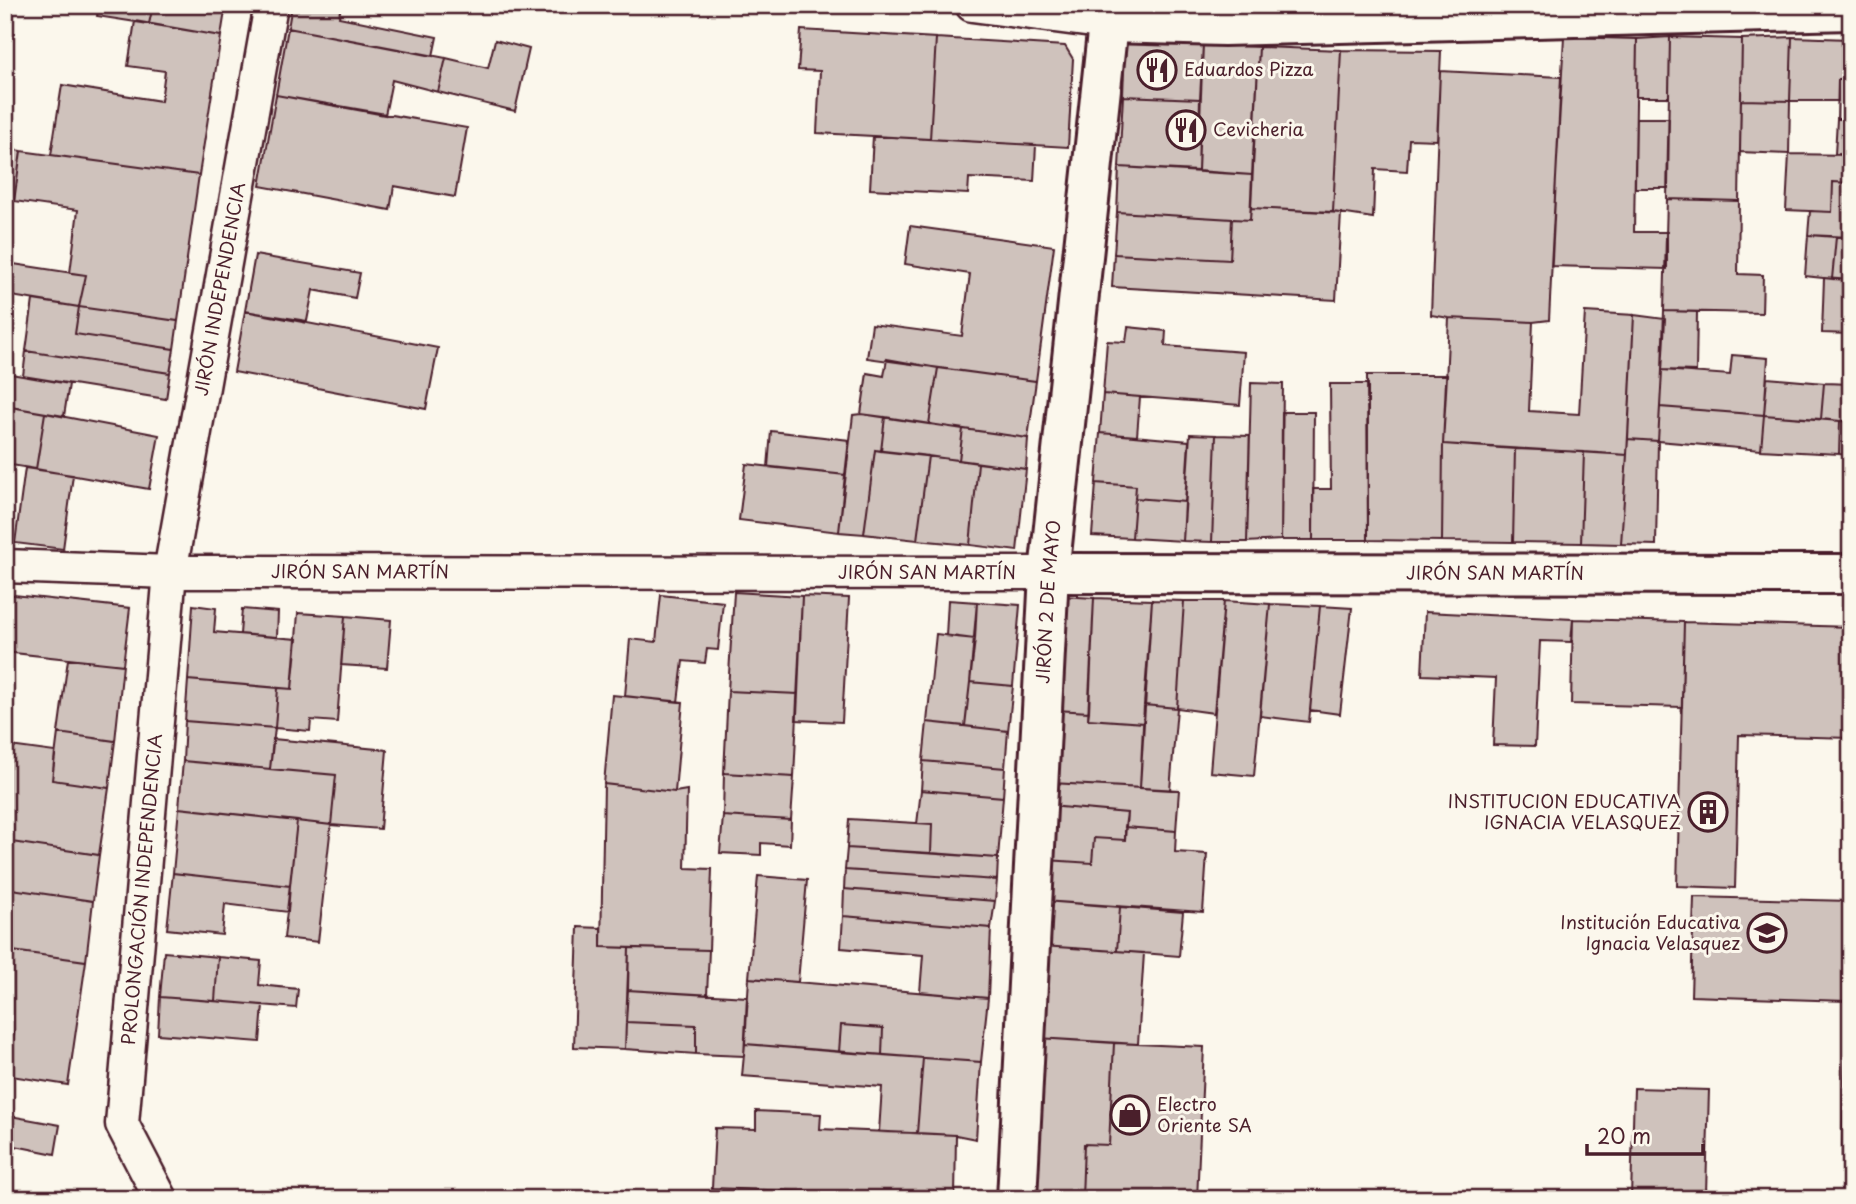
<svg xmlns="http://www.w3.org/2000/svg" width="1856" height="1204" font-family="'Playpen Sans',sans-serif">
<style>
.building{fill:#cfc2bc;stroke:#4a1f2b;stroke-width:2}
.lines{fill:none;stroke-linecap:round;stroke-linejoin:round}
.street-casing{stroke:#4a1f2b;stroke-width:37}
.secondary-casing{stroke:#4a1f2b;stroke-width:44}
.street{stroke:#fbf7ec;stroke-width:32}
.secondary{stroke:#fbf7ec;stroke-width:38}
.labels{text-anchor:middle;stroke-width:6;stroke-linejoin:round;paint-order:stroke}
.poi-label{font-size:18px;fill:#4a1f2b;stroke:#fbf7ec;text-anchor:start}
.street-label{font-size:18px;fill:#4a1f2b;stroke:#fbf7ec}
</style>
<rect width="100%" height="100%" fill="#fbf7ec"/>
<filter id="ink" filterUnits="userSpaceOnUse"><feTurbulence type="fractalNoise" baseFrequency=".0143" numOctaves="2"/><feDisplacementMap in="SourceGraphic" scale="14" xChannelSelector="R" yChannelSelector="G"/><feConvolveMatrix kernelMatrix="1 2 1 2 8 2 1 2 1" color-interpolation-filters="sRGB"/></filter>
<g filter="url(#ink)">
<path class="building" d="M99 5H153L149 24 97 16Z
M153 5H226L221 36 149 24Z
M292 5H341L339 17 437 37 433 56 288 28Z
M135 21 221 36 199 175 51 155 62 85 161 101 165 71 128 66Z
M288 28 446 58 438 92 392 80 385 115 276 95Z
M801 30 936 38 930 139 817 133 820 71 798 70Z
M1564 37 1637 39 1634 232H1667V269L1551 266Z
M1670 37 1742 39 1739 201 1667 199Z
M1670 37 1669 97H1636L1637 39Z
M1792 37 1849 39 1848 80H1838V101H1790Z
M1792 37 1790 101 1741 100 1742 39Z
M936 38 1065 46 1073 59 1068 147 930 139Z
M1125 39 1203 44 1200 99 1123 96Z
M1849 39 1851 40V80H1848Z
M495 40 529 49 515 111 438 92 446 58 488 68Z
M1203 44 1259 47 1252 175 1198 171Z
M1259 47 1341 50 1333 212 1251 208Z
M1341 50 1441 51 1437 140 1409 139 1407 171 1375 169 1373 218 1333 212Z
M1440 71 1561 77 1549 320 1533 322 1449 318 1431 315Z
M1838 80H1851V119H1837Z
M276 95 467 128 455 197 394 186 390 210 260 186Z
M1123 96 1200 99 1198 171 1119 167Z
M1741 100 1790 101 1789 154 1740 152Z
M1636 118H1669L1668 188H1635Z
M1837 119H1851V155L1835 154Z
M873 136 1036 145 1034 181 969 178 968 194 870 189Z
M5 148 21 151 14 201 5 200Z
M21 151 199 175 178 321 79 307 86 275 70 273 78 210 14 201Z
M1789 154 1849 155 1848 183 1833 182 1832 212 1786 210Z
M1119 167 1252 175 1250 220 1117 212Z
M1833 182 1851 183V237L1808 235 1810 211 1832 212Z
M1667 199 1739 201 1738 274 1763 275 1762 313 1664 311Z
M1251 208 1341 213 1336 300 1112 287 1114 254 1230 260 1232 219 1250 220Z
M1117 212 1232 219 1230 260 1114 254Z
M910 226 1054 246 1036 381 867 358 872 324 962 336 970 274 905 264Z
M1808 235 1836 237 1832 279 1805 276Z
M1836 237H1851V280L1832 279Z
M255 255 360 273 355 298 313 290 307 321 245 311Z
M7 263 86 275 79 307 5 295Z
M1824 278 1851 280V334L1822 333Z
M33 300 79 307 75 334 174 349 170 373 26 351Z
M79 307 178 321 174 349 75 334Z
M245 311 438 348 426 409 234 372Z
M1664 311 1697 312 1696 371 1662 370Z
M1585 312 1634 315 1627 455 1443 444 1449 318 1533 322 1529 411 1579 414Z
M1634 315 1665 319 1658 441 1628 439Z
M1128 327 1166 331 1165 346 1244 352 1240 405 1103 394 1107 341 1126 342Z
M26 351 170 373 166 399 23 376Z
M1732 355 1768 358 1764 415 1660 407 1662 370 1730 375Z
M887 359 938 368 929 424 861 414 867 373 884 376Z
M938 368 1036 381 1028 438 929 424Z
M5 373 69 384 64 416 5 406Z
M1367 375H1447L1443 444 1442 541 1368 540Z
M1767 378 1824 383 1821 419 1764 415Z
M1251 383 1283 384 1281 540 1247 542Z
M1824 383 1851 384V422L1821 419Z
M1330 384H1368V540H1313V489H1331Z
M1103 394 1140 397 1137 436 1100 433Z
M5 406 45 413 36 469 5 464Z
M1660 407 1764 415 1761 450 1658 441Z
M1282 412H1314L1313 540H1281Z
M45 413 159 435 149 489 36 469Z
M861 414 885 417 881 451 875 450 864 534 839 532 853 415Z
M1764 415 1840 421 1839 454 1761 450Z
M885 417 963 429 959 460 881 451Z
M1840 421 1851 422V455L1839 454Z
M963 429 1028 438 1026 469 959 460Z
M771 431 849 440 845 475 768 467Z
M1100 433 1189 441 1185 502 1135 498 1136 486 1096 483Z
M1190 434 1216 435 1212 542 1183 541Z
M1216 435 1250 436 1247 542H1212Z
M1628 439 1658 441 1656 545 1621 544Z
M1443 444 1515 449 1513 542 1442 541Z
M1515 449 1584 452 1581 543 1513 542Z
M875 450 928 456 917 540 864 534Z
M1584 452 1627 455 1621 544 1581 543Z
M928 456 978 463 970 545 917 540Z
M978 463 1026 469 1017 551 970 545Z
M746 464 845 475 839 532 739 520Z
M25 468 73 475 63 549 15 543Z
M1096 483 1136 486 1132 538 1092 536Z
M1135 498 1185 502 1183 541 1132 538Z
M734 592 802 596 798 694 728 691Z
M5 594 130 608 123 665 5 652Z
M661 595 723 602 718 650 707 649 705 663 683 661 678 702 625 696 630 639 656 642Z
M802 596 849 598 842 722 796 720Z
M1061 596 1094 598 1089 712 1056 710Z
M1094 598 1152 600 1144 723 1088 719Z
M948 600 977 602 975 639 946 636Z
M1152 600 1184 601 1177 708 1144 705Z
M1184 601H1224L1214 713 1177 708Z
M1224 601 1270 604 1254 776 1210 772Z
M977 602 1020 605 1013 686 970 682Z
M1270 604 1320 606 1309 722 1260 716Z
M193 605 216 608 214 632 297 639 292 689 188 680Z
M1320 606 1352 608 1340 714 1310 710Z
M242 609 278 612 277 637 240 634Z
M1425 612 1573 619 1571 642 1540 641 1535 746 1493 745 1496 678 1422 675Z
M298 613 345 616 337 722 311 720 310 731 275 728 278 688 292 689Z
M345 616 391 620 387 668 341 665Z
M1573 619 1684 622 1682 707 1571 704Z
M1684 622 1851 627V738L1739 735 1735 888 1677 886Z
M936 634 975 639 965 726 927 722Z
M68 659 123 665 115 741 58 733Z
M188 680 278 688 275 728 185 721Z
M970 682 1013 686 1008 731 965 726Z
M728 691 798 694 794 777 724 773Z
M612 695 683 702 675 792 604 784Z
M1144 705 1177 708 1170 790 1140 788Z
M1056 710 1089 712 1088 719 1144 723 1140 788 1052 783Z
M185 721 275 728 270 769 183 761Z
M927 722 1008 731 1005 768 923 761Z
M58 733 115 741 109 788 52 780Z
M273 739 387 750 380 829 331 825 336 775 270 769Z
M5 745 10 746 5 781Z
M10 746 55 752 52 780 109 788 99 855 5 841V782Z
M183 761 336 775 331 825 179 808Z
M923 761 1005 768 1003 797 921 790Z
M724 773 794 777 791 820 723 816Z
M1052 783 1179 790 1176 831 1125 827 1127 813 1050 806Z
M604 784 675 792 687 790 685 868 712 869 709 950 601 947Z
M921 790 1003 797 998 858 931 853 932 824H917Z
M1050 806 1127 813 1125 840 1094 838 1092 863 1047 860Z
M179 808 297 821 290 886 173 873Z
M723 816 791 820 790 845 761 843V855L720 853Z
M849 819 932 824 931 853 847 848Z
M297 821 331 825 318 942 284 938Z
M1125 827 1176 831 1175 852 1207 854 1203 912 1044 901 1047 860 1092 863 1094 838 1125 840Z
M5 841 99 855 93 901 5 888Z
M847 848 998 858 997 880 845 870Z
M845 870 997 880 995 901 844 889Z
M173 873 290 886 288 912 225 904 222 935 167 929Z
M758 876 807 880 798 982 749 978Z
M5 888 93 901 86 961 5 950Z
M844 889 995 901 991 928 843 916Z
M1694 897 1851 901V1199H1631L1634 1088 1709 1090 1706 1193 1841 1198 1846 1001 1691 996Z
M1044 901 1120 907 1117 951 1042 946Z
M1120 907 1183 912 1179 956 1117 951Z
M843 916 991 928 988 998 920 992 923 955 841 948Z
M578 927 601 928V947L629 948 625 1049 574 1047Z
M1042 946 1144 953 1138 1044 1038 1038Z
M629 948 709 950 707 995 628 990Z
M5 950 86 961 68 1085 5 1075V1048L11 1049 14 1032 5 1031Z
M164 952 218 957 215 1001 160 997Z
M218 957 261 961 259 985 298 989 296 1008 215 1001Z
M749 978 988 998 981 1062 882 1055 883 1028 841 1025 839 1052 745 1044Z
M628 990 747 997 744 1056 696 1054V1025L626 1022Z
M160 997 263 1005 260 1042 158 1034Z
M626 1022 696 1025V1054L625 1049Z
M841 1025 883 1028 882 1055 839 1052Z
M1038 1038 1114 1043 1109 1145 1084 1144 1082 1199H1034Z
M1114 1043 1204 1047 1197 1199H1082L1084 1144 1109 1145Z
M745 1044 923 1058 917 1133 879 1132 882 1087 742 1076Z
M923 1058 981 1062 976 1139 956 1135 917 1133Z
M756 1111 821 1114 820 1129 956 1135 955 1197 712 1188 715 1128 756 1129Z
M5 1115 60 1125 55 1154 5 1144Z
M774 1191 955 1197V1199H774Z"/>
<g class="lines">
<g class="street-casing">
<g id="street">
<path d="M972 5 1108 23"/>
<path id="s1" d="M5 566 170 572 1049 573"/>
<path id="s2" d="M161 1199 122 1124 170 572 271 5"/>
</g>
</g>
<g class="secondary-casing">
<g id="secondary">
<path d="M1108 23 1224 26 1851 10"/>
<path id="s3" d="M1049 573 1851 574"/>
<path id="s4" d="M1017 1199 1049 573 1110 5"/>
</g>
</g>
<use href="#street" class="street"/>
<use href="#secondary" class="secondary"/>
</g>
</g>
<defs>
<g id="restaurant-ring" transform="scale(2.0125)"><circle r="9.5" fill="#fbf7ec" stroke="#4a1f2b" stroke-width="1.5"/><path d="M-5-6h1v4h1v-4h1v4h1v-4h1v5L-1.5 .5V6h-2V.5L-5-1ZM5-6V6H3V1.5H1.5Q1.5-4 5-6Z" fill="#4a1f2b"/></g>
<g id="building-ring" transform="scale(2.0125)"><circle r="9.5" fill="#fbf7ec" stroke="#4a1f2b" stroke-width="1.5"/><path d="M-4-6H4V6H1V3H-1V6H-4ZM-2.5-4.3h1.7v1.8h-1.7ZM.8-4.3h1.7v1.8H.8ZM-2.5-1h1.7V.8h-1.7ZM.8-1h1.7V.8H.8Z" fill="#4a1f2b"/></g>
<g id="school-ring" transform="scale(2.0125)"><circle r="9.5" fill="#fbf7ec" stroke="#4a1f2b" stroke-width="1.5"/><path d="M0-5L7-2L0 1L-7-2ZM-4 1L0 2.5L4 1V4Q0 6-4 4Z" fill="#4a1f2b"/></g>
<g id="shop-ring" transform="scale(2.0125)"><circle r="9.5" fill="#fbf7ec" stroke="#4a1f2b" stroke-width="1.5"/><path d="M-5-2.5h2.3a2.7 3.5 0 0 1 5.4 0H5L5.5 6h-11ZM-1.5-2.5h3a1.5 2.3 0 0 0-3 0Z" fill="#4a1f2b"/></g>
</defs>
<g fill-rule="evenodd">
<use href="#restaurant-ring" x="1157" y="70"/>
<use href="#restaurant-ring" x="1186" y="130"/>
<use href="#building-ring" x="1708" y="812"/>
<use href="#school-ring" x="1767" y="933"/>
<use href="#shop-ring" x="1130" y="1115"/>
</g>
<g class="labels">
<g class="poi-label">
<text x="1184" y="76">Eduardos Pizza</text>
<text x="1213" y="136">Cevicheria</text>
<text x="1681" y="808" text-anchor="end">INSTITUCION EDUCATIVA<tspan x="1681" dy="21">IGNACIA VELASQUEZ</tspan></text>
<text x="1740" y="929" text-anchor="end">Institución Educativa<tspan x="1740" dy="21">Ignacia Velasquez</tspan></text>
<text x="1157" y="1111">Electro<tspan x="1157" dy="21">Oriente SA</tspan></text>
</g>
<g class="street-label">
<text dy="6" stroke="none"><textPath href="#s2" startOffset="926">JIRÓN INDEPENDENCIA</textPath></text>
<text dy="6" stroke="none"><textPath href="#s1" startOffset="355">JIRÓN SAN MARTÍN</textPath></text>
<text dy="6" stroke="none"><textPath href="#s1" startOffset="922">JIRÓN SAN MARTÍN</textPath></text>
<text dy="6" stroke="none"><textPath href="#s3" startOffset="446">JIRÓN SAN MARTÍN</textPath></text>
<text dy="6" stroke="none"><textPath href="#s4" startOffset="598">JIRÓN 2 DE MAYO</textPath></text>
<text dy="6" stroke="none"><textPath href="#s2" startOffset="320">PROLONGACIÓN INDEPENDENCIA</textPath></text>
</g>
</g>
<rect width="1856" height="1204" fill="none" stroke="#fbf7ec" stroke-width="28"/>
<rect x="14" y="14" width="1828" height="1176" fill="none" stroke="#4a1f2b" stroke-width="2.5" filter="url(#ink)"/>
<path d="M1587 1144v10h116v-10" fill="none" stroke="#4a1f2b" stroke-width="3.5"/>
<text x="1597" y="1144" font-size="21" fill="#4a1f2b" stroke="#fbf7ec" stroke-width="5" paint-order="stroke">20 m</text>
</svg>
